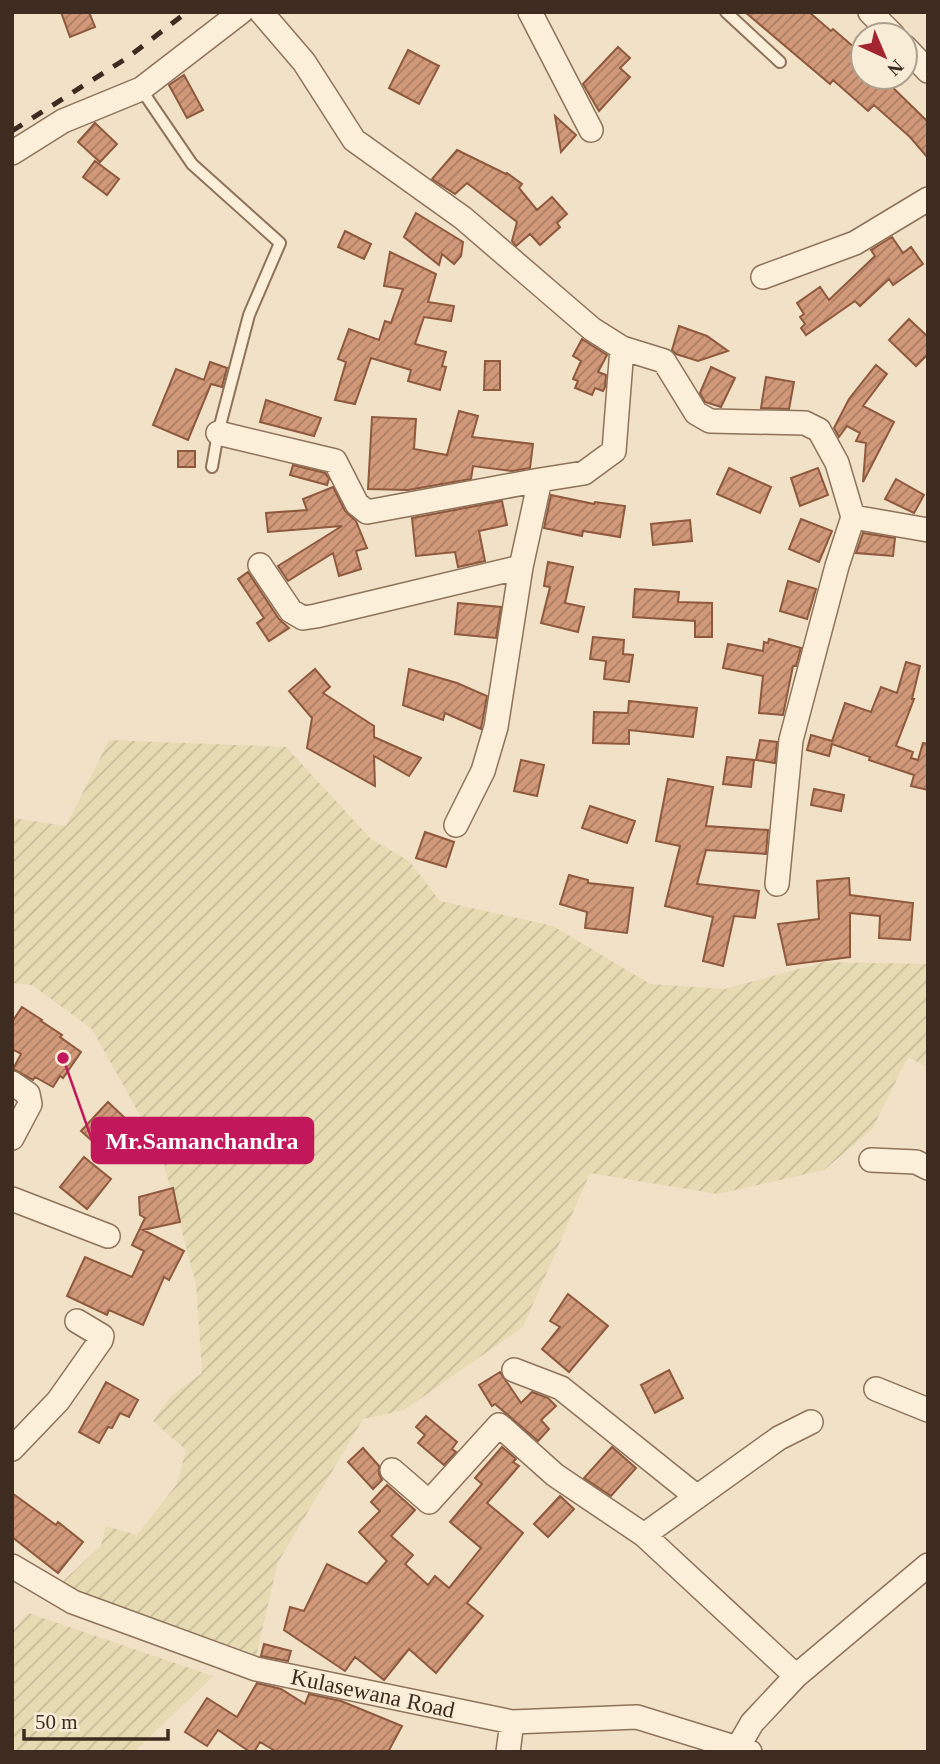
<svg xmlns="http://www.w3.org/2000/svg" width="940" height="1764" font-family="'Times New Roman',serif">
<style>
.farmland{fill:url(#farmland-furrows)}
.building{fill:url(#building-hatch);stroke:#8f593e;stroke-width:2}
.lines{fill:none;stroke-linecap:round;stroke-linejoin:round}
.service-casing{stroke:#8e725a;stroke-width:14}
.minor-casing{stroke:#8e725a;stroke-width:26}
.service{stroke:#fbefda;stroke-width:10}
.minor{stroke:#fbefda;stroke-width:23}
.rail{stroke:#3d2c1f;stroke-width:5;stroke-dasharray:12 12;stroke-linecap:butt}
.labels{text-anchor:middle;stroke-width:5;stroke-linejoin:round;paint-order:stroke}
.street-label{font-size:23px;fill:#3d2c1f;stroke:#f8ecd6}
.leader{fill:none;stroke:#c2185b;stroke-width:2.5}
.callout-dot{fill:#c2185b;stroke:#f8ecd6;stroke-width:2.5}
.callout{fill:#c2185b;stroke:#c2185b;stroke-width:2.5}
.callout-label{font-size:24px;text-anchor:middle;font-weight:bold;fill:#fff}
</style>
<defs>
<pattern id="farmland-furrows" width="10" height="10" patternUnits="userSpaceOnUse" patternTransform="scale(1.75)"><rect width="10" height="10" fill="#e7dbb3"/><path d="M-1 1l2-2M0 10L10 0M9 11l2-2" fill="none" stroke="#c7bc9a"/></pattern>
<pattern id="building-hatch" width="6" height="6" patternUnits="userSpaceOnUse" patternTransform="scale(1.75)"><rect width="6" height="6" fill="#d1997a"/><path d="M-1 1l2-2M0 6l6-6M5 7l2-2" fill="none" stroke="#ab7d63"/></pattern>
</defs>
<rect width="100%" height="100%" fill="#f1e1c6"/>
<path class="farmland" d="M109 740 286 747 371 839 409 861 440 901 553 926 650 984 725 989 824 962 928 964V1068L908 1057 872 1129 824 1170 718 1194 590 1173 523 1327 404 1410 363 1419 278 1562 255 1660 58 1586 101 1546 106 1526 137 1535 177 1484 186 1450 153 1421 171 1396 202 1373 196 1284 161 1153 92 1029 32 985 12 983V818L66 826Z
M28 1613 213 1676 134 1752H12V1632Z"/>
<path class="building" d="M61 12H89L95 27 70 37Z
M745 12H809L831 31 833 29 863 55V77H882L928 122V158L910 137 874 105 868 111 833 80 830 84Z
M618 47 630 58 620 68 630 77 599 111 583 84Z
M408 50 439 66 419 104 389 88Z
M184 75 203 110 187 118 169 85Z
M555 116 576 135 561 152Z
M95 123 117 144 100 162 78 142Z
M457 150 506 174 507 173 522 184 519 188 537 210 552 197 567 214 557 223 560 227 540 245 530 234 516 246 512 241 517 222 467 183 455 194 432 179Z
M95 161 119 179 107 195 83 177Z
M416 213 463 242 461 256 454 264 442 254 439 265 404 237Z
M345 231 371 244 364 259 338 247Z
M892 237 903 253 911 247 923 264 893 285 889 279 860 306 855 301 806 335 801 328 805 324 800 317 804 314 797 303 820 287 829 300 875 256 871 250Z
M390 252 436 274 428 302 454 306 451 321 424 317 415 344 446 352 442 366 446 367 440 390 408 381 411 370 371 358 355 404 335 400 346 362 338 359 349 329 379 340 385 321 391 323 403 289 384 286Z
M909 319 928 337V354L916 366 889 340Z
M679 326 707 336 728 351 698 361 676 354 672 350Z
M582 339 607 355 598 372 606 375 605 387 603 391 595 388 592 395 575 388 578 381 573 379 581 361 573 356Z
M485 361H500V390H484Z
M210 362 227 368 222 387 211 384 188 440 153 425 176 369 204 380Z
M876 365 887 374 863 406 894 422 863 482 866 443 856 441 860 433 847 426 839 437 834 428 849 399Z
M711 367 735 378 721 407 705 402 700 393Z
M766 377 794 382 789 409 761 408Z
M266 400 321 418 314 436 260 422Z
M459 411 478 416 472 437 533 444 530 468 512 471 473 466 471 479 408 490 368 489 372 417 416 419 414 449 447 455Z
M178 451H195V467H178Z
M293 465 325 473 329 479 327 485 290 475Z
M729 468 771 487 760 513 717 494Z
M818 468 828 495 800 506 791 478Z
M896 479 924 495 914 513 885 499Z
M333 487 345 511 356 521 367 548 356 551 361 569 339 576 333 553 288 581 278 566 342 526 268 532 266 513 307 510 303 499Z
M551 495 594 504 595 502 625 506 620 537 583 531 582 536 544 528Z
M502 501 507 525 479 531 485 561 458 567 455 552 416 556 412 518Z
M801 519 832 531 819 562 789 549Z
M690 520 692 541 653 545 651 524Z
M863 533 895 538 893 556 856 553Z
M548 562 573 567 565 603 584 607 578 632 541 623 550 587 544 586Z
M248 572 279 619 289 628 269 641 257 623 264 618 238 579Z
M788 581 816 589 807 619 780 611Z
M635 589 679 592 678 602 712 603V637H695V621L633 617Z
M458 603 501 607 496 638 455 634Z
M593 637 624 640 623 654 633 655 629 682 604 679 606 661 590 659Z
M769 639 801 648 796 666H793L783 715 759 713 763 676 723 668 728 644 763 651 764 642 768 643Z
M906 662 920 666 912 699H914L896 746 913 752 911 758 918 760 923 743 928 744V790L911 786 914 775 869 760 870 757 832 744 829 756 807 750 811 735 832 741 845 703 871 712 881 687 897 693Z
M315 669 330 687 323 693 374 726V737L421 758 409 776 374 756 375 786 307 748 312 718 289 691Z
M409 669 457 683 487 696 481 729 445 713 443 720 403 705Z
M629 701 697 708 693 737 629 730V744L593 743 594 712 628 713Z
M760 740 777 742 775 763 756 760Z
M727 757 754 760 751 787 723 784Z
M521 760 544 765 537 796 514 791Z
M668 779 713 787 706 826 768 830 766 854 706 850 697 884 759 891 755 918 734 916 723 966 703 961 713 917 665 906 680 846 656 841Z
M814 789 844 795 841 811 811 805Z
M590 806 635 821 627 843 582 828Z
M425 832 454 842 446 867 416 858Z
M569 875 588 880V883L633 888 627 933 585 928 587 912 560 904Z
M849 878 850 895 913 903 910 940 879 938 880 916 850 913V957L787 965 778 924 819 919 817 881Z
M22 1007 42 1020 41 1021 62 1035 60 1037 81 1052 63 1078 60 1076 53 1087 35 1077 33 1080 13 1069 21 1054 12 1049V1022Z
M108 1102 125 1118 99 1147 81 1131Z
M84 1157 111 1179 87 1209 60 1187Z
M173 1188 180 1222 143 1230 184 1251 169 1280 164 1277 143 1325 109 1310 107 1315 67 1296 85 1257 132 1277 144 1251 132 1245 145 1218 140 1215 139 1197Z
M568 1294 608 1326 569 1372 542 1349 560 1327 550 1321Z
M669 1370 683 1398 655 1413 641 1385Z
M500 1372 521 1403 532 1392 548 1398 556 1406 541 1420 549 1429 538 1441 495 1404 492 1406 479 1385Z
M106 1382 138 1400 129 1417 120 1413 112 1428 108 1427 99 1443 79 1432Z
M426 1416 457 1442 452 1449 456 1452 444 1465 418 1443 425 1435 416 1427Z
M502 1447 516 1459 513 1462 519 1466 487 1503 523 1533 467 1603 483 1616 436 1673 409 1649 384 1680 355 1657 345 1671 284 1630 290 1607 304 1611 327 1564 367 1584 387 1561 359 1532 380 1511 371 1502 387 1485 415 1510 391 1536 413 1555 405 1564 428 1585 435 1576 449 1588 481 1548 450 1522 482 1484 475 1478Z
M612 1447 636 1468 611 1496 584 1478Z
M363 1448 379 1466V1474L382 1480 373 1489 348 1462Z
M12 1493 56 1525 58 1522 83 1542 58 1573 12 1537Z
M560 1496 574 1509 548 1537 534 1524Z
M264 1644 291 1651 288 1661 261 1656Z
M257 1683 281 1689 305 1704 309 1694 341 1701 402 1726 388 1752H277L260 1742 254 1752H250L218 1730 207 1746 185 1732 207 1698 237 1717Z"/>
<g class="lines">
<g class="service-casing">
<path id="service" d="M726 12 780 62
M141 89 192 164 280 243 249 315 218 433 212 467"/>
</g>
<g class="minor-casing">
<path id="minor" d="M261 12 304 62 354 140 463 218 592 329 622 348 664 361 696 413 710 421 805 423 819 430 837 463 853 517 928 530
M530 12 591 130
M870 12 893 35
M905 47 928 71
M12 153 63 121 141 89 241 12
M763 277 855 243 928 199
M218 433 335 461 357 504 367 512 540 480
M260 565 291 611 303 618 316 616 521 567
M456 825 483 771 496 727 521 567 540 480 584 473 614 451 622 348
M777 884 791 740 837 566 853 517
M12 1083 28 1094 30 1104 12 1138
M871 1160 916 1162 928 1168
M12 1199 108 1236
M514 1370 561 1388 697 1497
M876 1389 928 1410
M12 1449 58 1401 101 1340 102 1336 77 1321
M392 1470 429 1502 499 1425 555 1475 644 1535 796 1676
M644 1535 779 1438 811 1422
M12 1566 73 1602 256 1669 512 1722 637 1717 750 1752
M737 1749 752 1723 796 1676 928 1565
M508 1752 512 1722"/>
</g>
<use href="#service" class="service"/>
<use href="#minor" class="minor"/>
<path class="rail" d="M12 131 127 58 187 12"/>
</g>
<g class="labels">
<g class="street-label">
<text transform="translate(373 1693) rotate(12)" y="8">Kulasewana Road</text>
</g>
</g>
<path class="leader" d="M63 1058L92 1140"/>
<circle class="callout-dot" cx="63" cy="1058" r="7"/>
<rect class="callout" x="92" y="1118" width="221" height="45" rx="7"/>
<g class="callout-label">
<text x="202" y="1149">Mr.Samanchandra</text>
</g>
<rect width="940" height="1764" fill="none" stroke="#3d2c1f" stroke-width="28"/>
<g transform="translate(884 56) rotate(136)"><circle r="33" fill="#f8ecd6" stroke="#ad9f8d" stroke-width="2"/>
<path d="M0-5L12 26L0 18L-12 26Z" fill="#a1262f"/>
<text y="-10" font-size="19" font-weight="bold" text-anchor="middle" fill="#3d2c1f">N</text>
</g>
<path d="M24 1729v10h144v-10" fill="none" stroke="#3d2c1f" stroke-width="3.5"/>
<text x="35" y="1729" font-size="21" fill="#3d2c1f" stroke="#f8ecd6" stroke-width="5" paint-order="stroke">50 m</text>
</svg>
